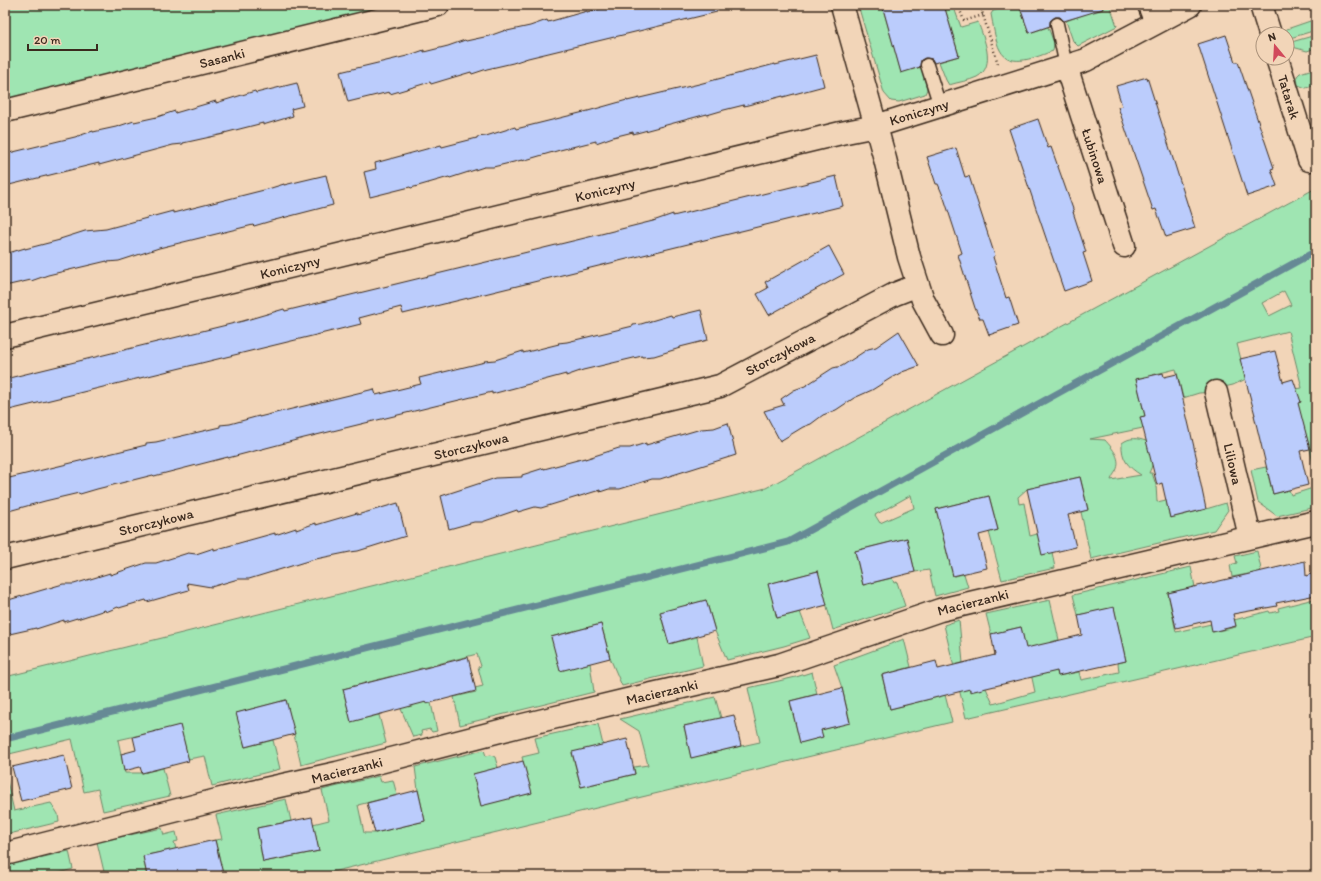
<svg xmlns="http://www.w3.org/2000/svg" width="1321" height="881" font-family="Itim,sans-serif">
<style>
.green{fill:#9fe5b2;stroke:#6d8868;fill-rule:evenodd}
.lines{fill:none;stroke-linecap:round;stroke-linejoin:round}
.stream{stroke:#668995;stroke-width:7}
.building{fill:#bbccfc;stroke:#3b2a1e}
.lane-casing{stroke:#3b2a1e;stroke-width:15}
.street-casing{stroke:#3b2a1e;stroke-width:25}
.path{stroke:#3b2a1e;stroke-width:2.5;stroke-dasharray:1 3;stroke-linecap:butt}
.lane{stroke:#f2d5b8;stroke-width:12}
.street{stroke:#f2d5b8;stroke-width:22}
.labels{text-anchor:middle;stroke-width:3;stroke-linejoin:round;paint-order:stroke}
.street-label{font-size:14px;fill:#3b2a1e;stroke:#f2d5b8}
</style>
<rect width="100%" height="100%" fill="#f2d5b8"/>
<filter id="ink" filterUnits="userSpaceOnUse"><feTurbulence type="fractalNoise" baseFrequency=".025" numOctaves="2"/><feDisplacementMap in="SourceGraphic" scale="8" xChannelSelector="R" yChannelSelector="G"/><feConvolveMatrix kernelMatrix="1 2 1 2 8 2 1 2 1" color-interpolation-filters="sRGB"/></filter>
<g filter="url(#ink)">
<path class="green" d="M5 5H396L5 102Z
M858 5H882L901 72 922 67 927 89 925 94 899 102 891 101 884 93Z
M944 5H953L961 27 978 22C983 37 997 66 977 77 969 81 958 82 949 85L946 80 939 62 959 56Z
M1011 5H1019L1029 33 1048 27 1054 43 1053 51C1038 56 1010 70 1000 50 995 41 993 24 991 14L993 11Z
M1082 5H1110L1117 26 1078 46 1073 41 1066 21 1085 14Z
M1316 19V30L1287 39V34H1285L1284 30Z
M1316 35V48L1307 51 1289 46 1288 43Z
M1316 68V85L1306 88 1298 85 1297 76 1300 73Z
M1316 188V477L1310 449 1297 403 1296 389 1302 388 1288 331 1237 344 1246 379 1233 385 1215 389 1216 392 1199 393 1183 398 1176 369 1136 379 1145 416 1141 417 1143 428 1090 439 1105 440C1113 449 1122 459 1116 471 1114 474 1112 477 1111 480L1141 475C1128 467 1121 459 1122 443 1130 437 1137 438 1146 441 1153 455 1156 458 1149 473H1152L1156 485 1157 502 1166 500 1170 518 1206 509 1226 503 1228 510 1214 530 1091 559 1081 512 1088 509 1080 477 1027 489 1018 497 1019 504 1024 503 1030 536 1037 534 1052 552 1055 568 1002 580 989 532 998 530 989 496 936 509 953 576 964 574 968 587 935 596 929 570 915 572 907 538 855 551 863 585 892 578 894 583 897 582 905 606 833 630 818 571 769 584 777 618 800 612 810 638 784 646 727 660 715 631 706 600 660 613 669 644 697 637 703 666 622 686 610 658 601 624 551 637 590 663 594 692 460 725 454 697 476 692 475 688 483 686 478 667 481 666 477 654 418 669 426 703H431L437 731 432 732 430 729 421 731 422 735 413 737 401 709 392 676 343 689 351 721 379 715 386 743 301 765 286 700 237 713 245 747 273 740 280 769 212 786 205 756 188 759 180 726 118 740 125 773H142L163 768 170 796 103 811 98 789 84 792 72 739 5 755V677L766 488 966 378ZM1284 291 1291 305 1269 316 1262 303ZM911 495 914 508 880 523 875 515Z
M1266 467 1273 494 1289 490 1291 495 1316 487V507L1277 516 1258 502 1251 470Z
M1257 551 1261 569 1260 572 1232 577 1230 565 1237 563 1235 556Z
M1191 567 1195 587 1168 593 1176 632 1211 624 1213 632 1236 627 1234 620 1269 611 1270 613 1279 611 1278 608 1314 599 1316 604V637L966 718 944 625 959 620 963 663 970 691 986 688 993 704 1035 692 1021 627 991 634 986 614 1050 600 1059 640 1050 642 1058 676 1079 672 1081 680 1119 672 1118 663 1126 661 1114 608 1078 615 1073 595Z
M904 639 911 667 882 675 890 709 945 695 952 722 315 876H213L223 874 215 840 222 839 216 815 286 799 291 821 257 828 263 862 319 851 313 824 329 820 322 790 379 776 381 782 393 780 397 795 358 805 364 833H375L425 821 418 790 415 767 484 750 486 756 491 755 495 757 498 768 473 774 481 805 531 793 522 757 539 753 535 738 598 724 603 745 572 753 581 787 635 774 634 767 648 765 639 731 620 719 715 697 721 718 684 726 691 757 760 742 748 688 796 677 812 672 817 694 790 701 800 742 822 737 821 730 850 722 842 688 834 665Z
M5 772 14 811 51 803 58 814 59 822 5 835Z
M162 828 164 835 176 832 178 841 174 842 176 849 143 856 147 876H105L97 842Z
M69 851 73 869 48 876H5V866Z"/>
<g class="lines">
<path class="stream" d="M5 739 788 542 1316 251"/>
</g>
<path class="building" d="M615 5H717V12L528 58 513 63 487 69 472 74 471 72 431 84 430 82 390 94 389 92 348 102 340 72 407 56 424 50V52L448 46 465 40 466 41 489 36 506 30 507 31 530 26 547 20 548 22 587 11V12Z
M882 5H944L959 56 934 63 932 59 925 58 921 60 920 67 901 73Z
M1019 5H1102L1103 9 1064 21 1060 17H1055L1050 21V26L1029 33Z
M1226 35 1235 62H1238L1255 112 1274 168 1271 169 1277 186 1247 196 1198 44Z
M816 55 824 86 783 97V96L744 106V105L724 110 707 115V114L633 134V132L613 137 596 143V141L560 150 522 161V160L493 167H484L450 178 449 177 411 188 410 187 370 197 364 172 376 169 375 163 441 145 442 147 477 138V137L486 136 515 127 516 129 588 111 627 100V101L699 84 775 64V65Z
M1147 77 1195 228 1166 237 1156 209 1153 210 1118 107 1122 106 1116 86Z
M297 83 303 106 291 109 293 116 263 125V123L224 133V134L183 143V144L173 145 99 165V163L5 186V154L75 137 93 131V132L116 127 134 121V122L157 117 175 111V113L216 101V103L255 91 256 93Z
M1038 119 1048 148 1051 147 1074 212H1073L1086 252 1083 253 1092 281 1064 291 1009 129Z
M956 148 965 177 969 176 995 256 993 257 1006 298 1009 297 1018 325 989 335 983 319H980L975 308 958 255 962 253 944 198 938 184H936L927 157Z
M326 175 333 205 271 221 254 226 253 225 159 248 119 261 107 262V261L48 275 31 281V280L5 286V254L25 248V249L60 240V239L85 231 106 229 173 211V213L268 189 284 184V185Z
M836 176 843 206 403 314 401 307 359 318 361 324 5 411V379L243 321 284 309 285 311 589 237 653 221 673 214V216Z
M829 246 844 274 769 315 757 294 768 288 765 282Z
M701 310 708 340 680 347V348L654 356 642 357V356L583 370 566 376V374L492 394V392L304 438 228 458V457L154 476 153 475 97 489 80 494 79 493 45 501 5 512V479L146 445V443L156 442 220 427V425L230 424 259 416V417L374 389 376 395 421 384 419 378 485 362 484 361 495 360 523 351V353L559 344 558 343 567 342 633 326V325L641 324 671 315 672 317Z
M899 331 919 366 902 372 891 378 872 390 854 398 836 410 823 415 811 424 803 427 780 441 764 411 784 405 781 399 794 390 805 386 833 368 842 366 868 349 876 347Z
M1275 351 1283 382 1293 379 1301 402 1298 403 1310 449 1300 451 1308 485 1273 494 1254 415H1255L1240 359Z
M1163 373 1164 377 1177 374 1197 460 1196 461 1206 509 1170 518 1162 483 1157 485 1143 428 1140 417 1145 416 1136 379Z
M728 423 736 455 660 479H652L620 489H609L600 492V490L541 508 535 507 518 512 517 510 482 522H474L449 529 441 496 496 478 522 477V475L544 468V469L585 458V459L619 448H630L646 443V445L701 429 714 428Z
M1080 477 1088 510 1068 515 1076 547 1042 555 1027 489Z
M989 496 998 530 979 535 987 568 953 576 936 509Z
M398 503 406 536 358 551 350 552 311 560 249 579H238L211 587 187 583 189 590 147 602 146 600 119 608 118 607 106 612 105 610 77 619V618L64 622V620L36 629V628L5 635V601L63 584H74L110 573V575L146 563H156L188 553 196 554 214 548V550L275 533V535L296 528V530L316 523V525L357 513V515Z
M907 538 915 572 863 585 855 551Z
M1305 561 1306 576 1316 572V595L1276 603 1277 606 1233 614 1236 626 1212 632 1210 620 1176 628 1168 593Z
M818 571 827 605 777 618 768 584Z
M706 600 715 631 669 644 660 612Z
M1114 607 1126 661 1058 676 1057 671 970 692V689L890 709 882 675 936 661 938 669 995 655 991 634 1021 627 1026 648 1082 635 1078 615Z
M601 624 610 658 560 671 551 637Z
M468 657 476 691 426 704V702L351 722 343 689Z
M842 688 850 723 821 730 823 737 800 743 790 701Z
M286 700 295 734 245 747 236 713Z
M734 715 741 746 691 758 684 726Z
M180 725 189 761 142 773 140 767 124 771 121 754 136 750 133 737Z
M627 739 635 774 581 787 572 752Z
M64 755 72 789 21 801 12 767Z
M523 761 532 793 481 806 473 774Z
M418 790 425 821 375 833 367 803Z
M312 817 319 851 263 862 257 828Z
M215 840 223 874 213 876H147L143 856Z"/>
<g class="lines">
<g class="lane-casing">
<path id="lane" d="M1057 24 1066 66
M927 65 940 106"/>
</g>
<g class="street-casing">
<path id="street" d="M842 5 885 159 909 257 923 300 942 335
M1149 5 1156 23
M1261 5 1270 34
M1277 58 1309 160
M1066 66 1124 246
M5 111 438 5
M5 336 841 133 876 126 1086 60 1190 5
M1216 392 1250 537
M5 558 720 386 895 294 918 285
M5 854 225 798 337 773 523 725 648 695 779 665 940 610 1316 522"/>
</g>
<path class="path" d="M958 5 964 21 983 15
M980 5 998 64
M981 10 998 5"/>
<use href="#lane" class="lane"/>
<use href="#street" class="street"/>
</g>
</g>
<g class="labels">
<g class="street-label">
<text transform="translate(222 58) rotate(-14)" y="5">Sasanki</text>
<text transform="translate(1289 97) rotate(73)" y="5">Tatarak</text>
<text transform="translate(919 112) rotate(-17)" y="5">Koniczyny</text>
<text transform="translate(1095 156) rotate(72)" y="5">Łubinowa</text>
<text transform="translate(605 190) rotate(-14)" y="5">Koniczyny</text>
<text transform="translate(290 267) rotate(-14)" y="5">Koniczyny</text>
<text transform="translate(780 354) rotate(-28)" y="5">Storczykowa</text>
<text transform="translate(471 446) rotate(-14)" y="5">Storczykowa</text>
<text transform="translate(1233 464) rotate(77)" y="5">Liliowa</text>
<text transform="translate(156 522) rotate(-14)" y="5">Storczykowa</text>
<text transform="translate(973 602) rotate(-14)" y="5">Macierzanki</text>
<text transform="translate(662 692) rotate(-13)" y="5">Macierzanki</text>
<text transform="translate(347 770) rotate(-14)" y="5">Macierzanki</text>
</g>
</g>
<rect width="1321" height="881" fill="none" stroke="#f2d5b8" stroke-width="20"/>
<rect x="10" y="10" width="1301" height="861" fill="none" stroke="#3b2a1e" stroke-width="1.5" filter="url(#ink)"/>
<g transform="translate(1275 46) rotate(342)"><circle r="19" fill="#f2d5b8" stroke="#a9917a"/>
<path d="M0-3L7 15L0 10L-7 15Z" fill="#d1495b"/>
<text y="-6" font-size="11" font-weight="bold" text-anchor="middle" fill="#3b2a1e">N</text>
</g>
<path d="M28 44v6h69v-6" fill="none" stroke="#3b2a1e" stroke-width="2"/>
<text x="34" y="44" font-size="12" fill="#3b2a1e" stroke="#f2d5b8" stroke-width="3" paint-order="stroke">20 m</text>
</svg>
